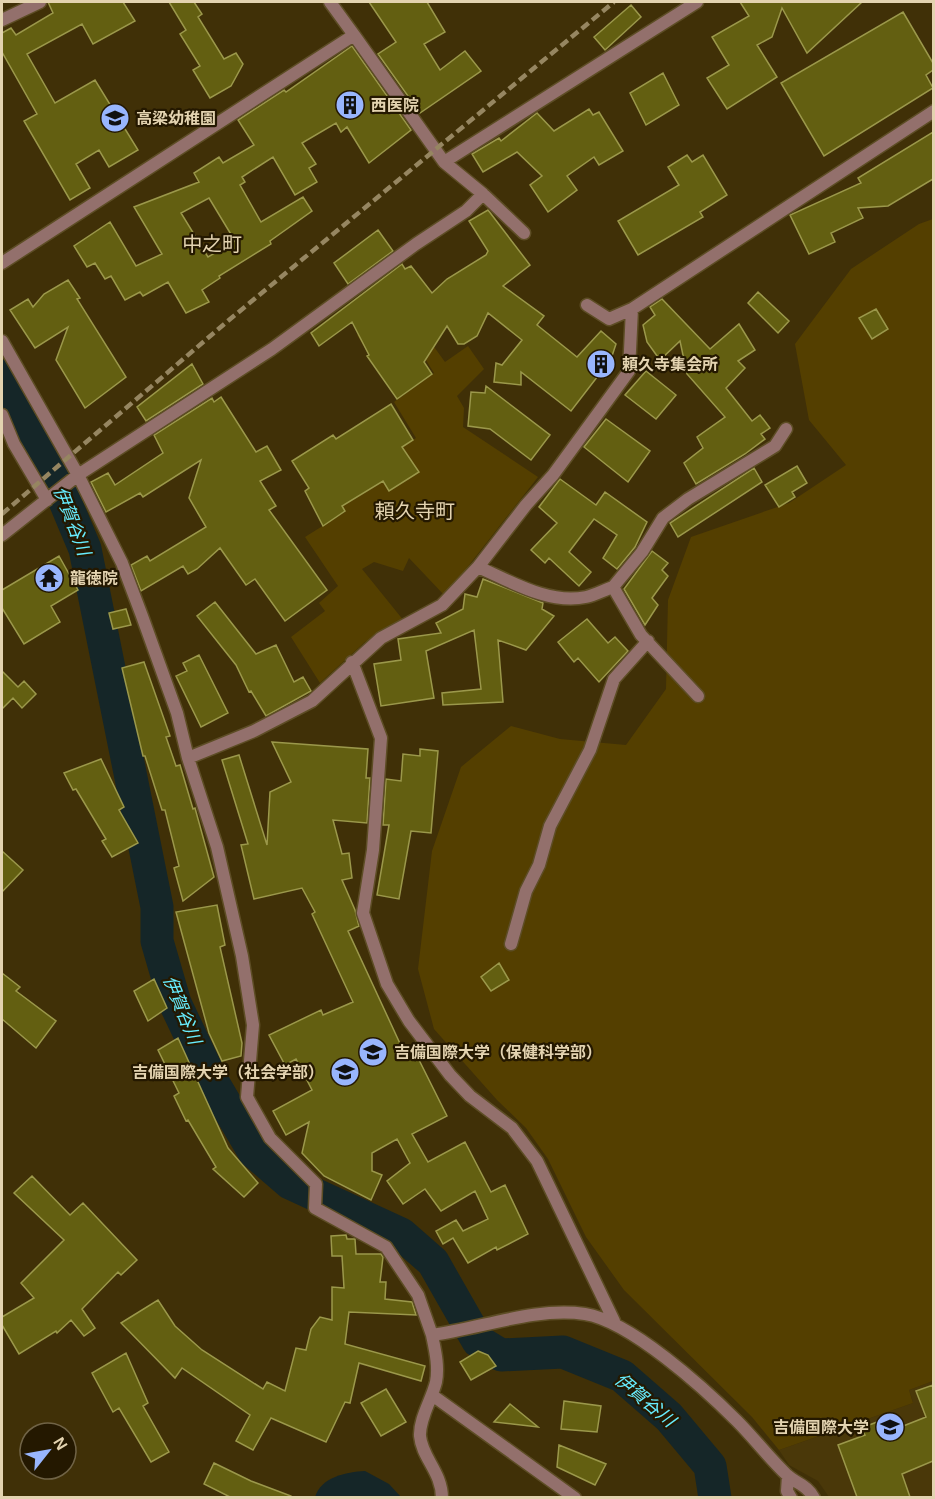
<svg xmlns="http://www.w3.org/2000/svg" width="935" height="1499" font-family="Helvetica,'Noto Sans JP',sans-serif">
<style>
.built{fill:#4a3809}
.green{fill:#543f00}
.water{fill:#152628}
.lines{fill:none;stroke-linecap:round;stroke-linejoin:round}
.river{stroke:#152628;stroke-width:33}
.building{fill:#635f11;stroke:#9b984b;stroke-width:1.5;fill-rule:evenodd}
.street-casing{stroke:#5d4d25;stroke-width:15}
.street{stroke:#93706c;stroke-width:12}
.rail{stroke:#968661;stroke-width:4.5;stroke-dasharray:9 4.5;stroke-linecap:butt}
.labels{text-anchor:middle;stroke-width:4.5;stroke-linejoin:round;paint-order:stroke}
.poi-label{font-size:16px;font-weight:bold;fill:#e3d3b0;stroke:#241800;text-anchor:start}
.water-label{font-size:18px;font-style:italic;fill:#67edfe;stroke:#241800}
.quarter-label{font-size:20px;fill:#e3d3b0;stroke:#241800}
</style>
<rect width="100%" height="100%" fill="#403007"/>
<path class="built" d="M933 1381V1497H829L818 1481 789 1465 779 1450 913 1403 909 1390Z"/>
<path class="green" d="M933 219V1381L909 1390 913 1403 779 1450 752 1417 624 1290 586 1237 548 1159 526 1128 497 1100 434 1029 418 969 432 851 461 767 511 726 560 739 626 745 666 689 668 600 691 537 789 503 846 465 809 420 795 344 851 269 919 224Z
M403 304 445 362 468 346 484 369 457 396 464 408 463 427 538 477 445 596 409 558 403 571 374 562 362 569 404 621 365 642 320 683 291 637 325 611 319 603 338 586 305 537 345 512 342 506 364 493 373 466 389 491 419 472 402 447 416 438 394 402 434 373 404 325 366 350 357 335Z"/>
<path class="water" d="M365 1471 389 1484 401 1497H315C321 1477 346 1472 365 1471Z"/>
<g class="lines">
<path class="river" d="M2 376 48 461 85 549 157 907V941L175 1003 211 1079 254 1152 290 1183 401 1234 433 1262 478 1341 501 1355 563 1352 622 1376 669 1417 710 1466 715 1498"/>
</g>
<path class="building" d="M48 2H123L135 21 93 44 82 24 27 54 55 103 95 80 138 150 109 167 99 150 76 164 90 188 70 200 24 121 37 114 2 52V33L11 28 16 35 53 13Z
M169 2H194L202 14 198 17 224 59 236 53 243 64 231 86 210 98 193 70 200 66 180 34 186 30Z
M369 2H427L445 32 424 44 440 70 465 51 481 71 420 113 378 54 396 42Z
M740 2H862L807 53 782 8 772 37 757 45 777 77 727 109 707 78 729 65 712 37 749 16Z
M631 5 641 17 605 50 594 37Z
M903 12 933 63V70L926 75 933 88 824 156 781 83Z
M352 46 411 130 369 163 347 127 341 132 336 123 302 143 316 164 309 168 317 182 295 195 273 157 242 177 245 182 240 185 261 222 303 197 312 211 270 241 271 244 219 276 220 278 202 290 209 302 186 313 168 282 143 296 140 292 125 300 111 276 105 279 95 263 87 267 74 246 110 222 136 266 162 254 134 207 199 182 194 173 219 157 223 163 254 145 238 120 284 90 286 92ZM209 198 235 241 208 257 181 213Z
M663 73 679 105 646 125 630 93Z
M589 109 593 115 599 112 623 151 599 165 594 157 567 176 577 190 548 212 530 185 542 176 517 152 483 172 472 154 499 138 501 141 537 113 554 131Z
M933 132V179L888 206 858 208 863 218 831 233 835 242 809 254 790 215 861 183 858 178Z
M687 155 692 162 703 155 727 195 700 212 703 217 638 255 618 221 679 185 668 167Z
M488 210 530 265 503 286 544 316 537 325 577 357 601 331 616 344 605 377 601 372 571 411 521 372V385L494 382 496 363 502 365 522 340 488 313 477 336 464 344H458L447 326 424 362 432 374 397 399 367 356 369 355 352 322 319 346 311 333 402 264 405 269 411 266 432 293 447 279 486 255 488 251 469 221Z
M378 230 393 251 348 284 334 263Z
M68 280 80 298 77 299 126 377 85 408 56 360 68 327 35 348 10 310 28 299 33 307 44 294Z
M758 292 789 321 778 333 748 303Z
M662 299 710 349 739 324 755 350 738 361 745 368 726 388 752 421 760 415 770 428 761 434 765 439 745 454 696 484 684 463 703 448 697 437 725 417 687 374 680 341 660 360 647 342 643 325 655 315 650 307Z
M876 309 888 329 872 339 859 318Z
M192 364 203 384 146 421 137 407Z
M646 371 676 395 656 419 625 395Z
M486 386 550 435 531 460 490 429 468 426 471 392 485 393Z
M221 397 256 452 267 446 281 470 260 481 276 506 269 510 327 590 285 621 255 579 246 585 220 548 197 569 188 574 183 566 141 591 131 565 147 556 150 561 206 527 189 498 201 460 143 497 140 493 106 512 91 482 108 473 115 485 163 453 154 435 212 398 214 402Z
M391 404 413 440 402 447 419 472 389 491 383 481 342 506 345 511 323 526 305 491 309 488 292 461 333 435 336 439Z
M606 419 650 451 628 482 584 447Z
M797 466 807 483 792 492 795 497 779 507 765 485Z
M754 468 762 482 678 537 670 523Z
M560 479 596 505 605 492 647 522 635 547 617 569 603 558 617 535 594 519 569 552 591 572 579 586 549 558 545 563 531 550 557 523 539 507Z
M652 551 668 563 662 570 668 576 652 598 658 605 645 625 624 589Z
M59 556 78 590 51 606 60 622 24 644 2 608V590Z
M483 579 543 603 542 609 554 616 526 650 498 640 503 702 443 705 442 693 481 689 474 630 426 651 434 698 381 706 374 664 401 660 398 639 441 633 436 623 463 609 465 594 477 597Z
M215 602 256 654 276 645 294 682 303 677 311 691 266 716 251 691 249 692 236 665 197 616Z
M126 609 131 625 113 629 109 613Z
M587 619 608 643 615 637 628 651 599 682 578 658 574 662 558 642Z
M199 655 228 713 201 727 176 676 187 671 183 663Z
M144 662 170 736 166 737 176 766 180 765 193 809 195 808 214 877 183 901 174 868 179 866 165 810H162L145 756H143L122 668Z
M2 671 18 687 24 681 36 694 22 708 13 698 2 709Z
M272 742 368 749 366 778H370L367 823 333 820 342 854 349 853 352 878 342 880 355 910 359 926 348 931 403 1050 412 1046 447 1116 412 1134 428 1162 465 1142 491 1192 505 1185 528 1234 497 1250 496 1247 468 1263 453 1238 443 1244 436 1231 456 1220 463 1231 488 1219 475 1191 441 1211 425 1189 403 1204 387 1181 410 1163 397 1139 372 1153V1171L382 1175 371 1200 324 1176 302 1153 309 1122 286 1135 273 1111 312 1090 296 1059 285 1065 269 1035 321 1010 323 1015 353 1002 312 914 315 912 302 888 254 899 241 845 248 844 222 760 239 755 267 845 270 792 291 782Z
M420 749 438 751 431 833 411 831 399 899 377 895 389 825H383L386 779 401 781 403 754 420 756Z
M101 759 124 807 119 810 138 843 112 857 102 841 106 839 76 789 73 790 64 773Z
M2 851 23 870 2 892Z
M217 905 225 945 220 947 242 1043 241 1056 222 1061 209 1033 176 912Z
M499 963 509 980 491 991 481 977Z
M2 973 20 987 16 991 56 1021 36 1048 2 1019Z
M154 979 167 1008 148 1021 134 991Z
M178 1038 228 1148 258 1183 244 1197 213 1169 216 1167 188 1120 186 1121 174 1096 179 1093 158 1050Z
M32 1176 70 1215 83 1203 137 1260 121 1275 118 1272 82 1309 95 1328 84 1336 71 1320 57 1333 56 1331 19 1354 2 1325V1317L34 1298 21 1283 64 1240 14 1193Z
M346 1235 347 1239H355L356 1254H381L383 1257 380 1282H386L385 1299 412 1302 416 1315 349 1312 345 1344 425 1366 421 1381 359 1363 350 1403 345 1402 326 1442 271 1418 253 1450 236 1441 250 1415 182 1368 175 1378 121 1323 158 1300 175 1326 202 1350 263 1389 267 1382 285 1391 296 1348 306 1350 311 1329 320 1317 332 1320V1287L344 1288 342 1256H332L331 1236Z
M478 1351 488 1355 496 1366 471 1380 460 1362Z
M126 1353 148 1403 143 1406 169 1452 151 1462 119 1408 113 1412 92 1373Z
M933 1385V1461L902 1474 910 1497H857L838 1445 865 1435 861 1428 880 1421 888 1432 926 1417 916 1391Z
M386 1389 406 1422 381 1436 361 1403Z
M564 1401 601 1406 597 1432 561 1429Z
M510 1404 538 1427 494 1422Z
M559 1445 606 1464 595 1485 557 1467Z
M214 1463 251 1481 291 1496V1497H230L204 1484Z"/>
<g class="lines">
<g class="street-casing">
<path id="street" d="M330 2 354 35
M2 20 40 2
M444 162 697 2
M2 263 354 35 444 162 483 194 524 233
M587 305 609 319 632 309
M2 341 78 475 122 563 142 616 177 713 188 758 217 847 242 956 253 1025 247 1097 270 1138 316 1184 315 1208 386 1247 418 1295 432 1335C483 1328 534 1307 585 1314 630 1321 704 1388 737 1421 754 1438 769 1458 787 1475 797 1484 807 1485 814 1498
M2 415 14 444 47 500
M2 535 78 475 272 349 416 244 466 211 483 194
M478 567C510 581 549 605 586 597 595 595 604 590 613 587L641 635 698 696
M613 587 642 552 663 518 688 499 775 446 786 429
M352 662 381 738 373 850 363 913 387 984 409 1021 450 1075 470 1096 512 1128 537 1161 614 1321
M188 758 254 731 312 701 381 638 442 605 478 567 526 505 553 475 629 371 632 309 934 111
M511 944 526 891 539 865 550 826 590 750 614 679 648 641
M432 1335C435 1350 439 1366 436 1382 432 1399 419 1419 420 1436 422 1458 442 1472 442 1498
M432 1395 575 1498
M788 1476 787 1491 791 1498"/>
</g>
<use href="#street" class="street"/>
<path class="rail" d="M2 514 229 320 614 2"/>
</g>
<defs>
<g id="building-disc" transform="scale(1.5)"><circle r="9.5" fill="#98b5fd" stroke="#241800"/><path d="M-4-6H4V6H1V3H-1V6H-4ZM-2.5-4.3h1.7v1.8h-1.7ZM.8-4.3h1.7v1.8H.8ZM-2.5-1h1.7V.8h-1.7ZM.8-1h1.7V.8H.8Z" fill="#111"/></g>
<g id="school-disc" transform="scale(1.5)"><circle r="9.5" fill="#98b5fd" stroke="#241800"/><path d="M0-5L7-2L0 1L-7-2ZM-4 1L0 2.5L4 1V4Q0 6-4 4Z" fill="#111"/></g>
<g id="temple-disc" transform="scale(1.5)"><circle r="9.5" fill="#98b5fd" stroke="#241800"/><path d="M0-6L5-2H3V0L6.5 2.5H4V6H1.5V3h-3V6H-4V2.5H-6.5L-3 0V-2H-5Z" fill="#111"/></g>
<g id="university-disc" transform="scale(1.5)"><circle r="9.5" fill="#98b5fd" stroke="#241800"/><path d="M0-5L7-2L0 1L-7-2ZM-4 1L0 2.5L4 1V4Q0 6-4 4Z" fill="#111"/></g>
</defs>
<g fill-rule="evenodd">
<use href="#building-disc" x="350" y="105"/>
<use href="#school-disc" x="115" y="118"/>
<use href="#building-disc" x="601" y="364"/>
<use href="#temple-disc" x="49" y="578"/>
<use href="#university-disc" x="373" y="1052"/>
<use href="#university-disc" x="345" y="1072"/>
<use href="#university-disc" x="890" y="1427"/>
</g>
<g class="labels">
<g class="poi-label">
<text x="371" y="111">西医院</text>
<text x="136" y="124">高梁幼稚園</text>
<text x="622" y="370">頼久寺集会所</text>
<text x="70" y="584">龍徳院</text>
<text x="394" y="1058">吉備国際大学（保健科学部）</text>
<text x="324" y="1078" text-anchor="end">吉備国際大学（社会学部）</text>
<text x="869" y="1433" text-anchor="end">吉備国際大学</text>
</g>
<g class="water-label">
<text transform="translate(72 521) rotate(69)" y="6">伊賀谷川</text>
<text transform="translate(182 1010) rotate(68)" y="6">伊賀谷川</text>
<text transform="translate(645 1400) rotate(40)" y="6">伊賀谷川</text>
</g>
<g class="quarter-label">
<text x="212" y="251">中之町</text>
<text x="415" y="518">頼久寺町</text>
</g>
</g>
<rect width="935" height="1499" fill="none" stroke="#e3d3b0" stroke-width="6"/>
<g transform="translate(48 1451) rotate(59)"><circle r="28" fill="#241800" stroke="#706346" stroke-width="1.5"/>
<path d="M0-4.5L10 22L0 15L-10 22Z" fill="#98b5fd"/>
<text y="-9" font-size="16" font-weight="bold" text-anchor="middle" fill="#e3d3b0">N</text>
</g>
</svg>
